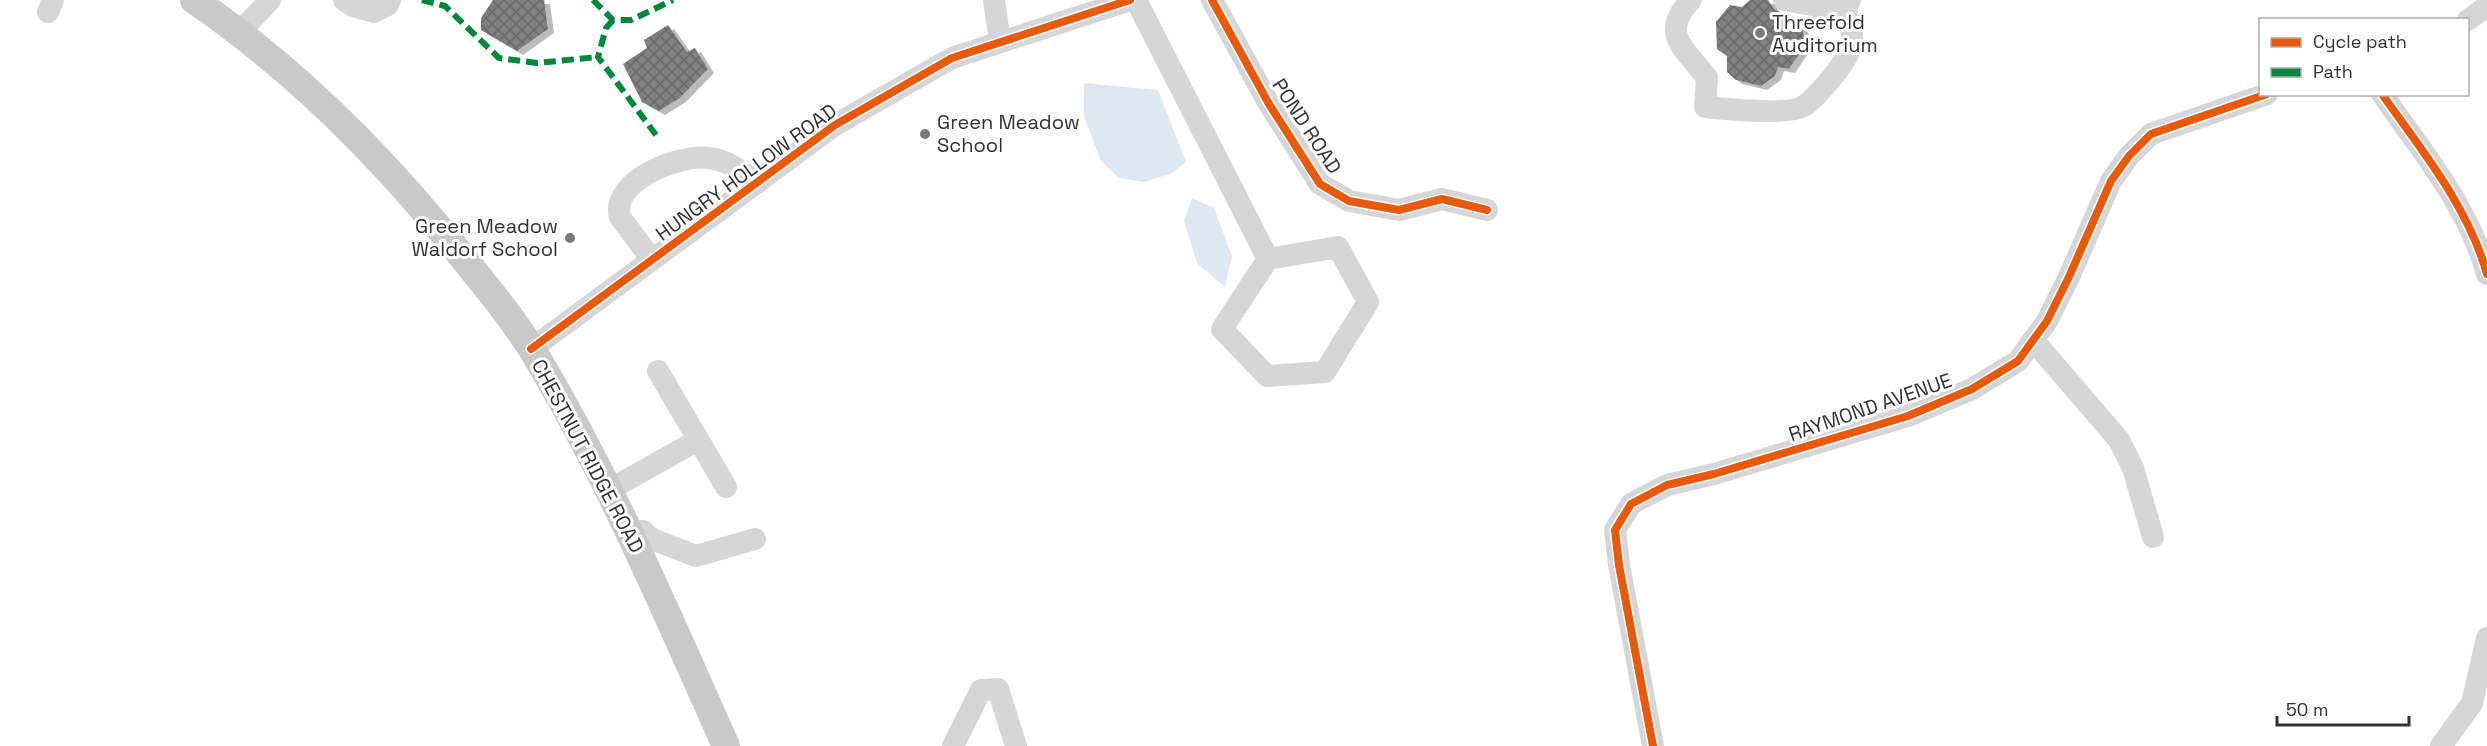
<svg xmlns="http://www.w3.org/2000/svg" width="2487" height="746" font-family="'Space Grotesk',sans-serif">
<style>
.water{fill:#dde8f2}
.building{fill:url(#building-cross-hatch);filter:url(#shadow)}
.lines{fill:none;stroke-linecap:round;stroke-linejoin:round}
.minor{stroke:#d6d6d6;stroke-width:22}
.major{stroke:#c9c9c9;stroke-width:28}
.quiet{stroke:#00873e;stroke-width:6;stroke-dasharray:12 6;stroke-linecap:butt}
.cycleway-casing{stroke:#fff;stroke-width:11}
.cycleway{stroke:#e8590c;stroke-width:8}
.poi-dot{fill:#7a7a7a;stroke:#fff;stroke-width:2}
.labels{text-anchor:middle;stroke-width:6;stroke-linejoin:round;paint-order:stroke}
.poi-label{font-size:20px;fill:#323232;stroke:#fff;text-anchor:start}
.street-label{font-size:20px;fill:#323232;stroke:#fff}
</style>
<defs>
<pattern id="building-cross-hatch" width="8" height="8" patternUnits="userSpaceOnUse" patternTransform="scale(1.5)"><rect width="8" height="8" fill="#808080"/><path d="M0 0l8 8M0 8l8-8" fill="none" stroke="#696969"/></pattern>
<filter id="shadow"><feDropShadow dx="6" dy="4" stdDeviation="0" flood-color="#0004"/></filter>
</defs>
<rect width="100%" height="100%" fill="#fff"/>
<path class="water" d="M1084 83 1158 90 1186 162 1172 173 1144 182 1119 178 1101 161 1084 117Z
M1192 198 1214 208 1232 256 1225 287 1197 263 1184 221Z"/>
<path class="building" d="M493 0H544L548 29 517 51 481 30V18Z
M1750 0H1768L1775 10 1785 14 1787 19 1800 20 1806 44 1789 69 1778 67 1775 76 1761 86 1736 80 1727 72V56L1717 49 1716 22 1730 5 1742 7Z
M668 25 687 52 695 48 708 69 680 98 659 111 642 102 623 64 647 48 644 40Z"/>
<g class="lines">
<path class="minor" d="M344 0 353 6 374 12 388 5 390 0
M994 0 1000 42
M1136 0 1268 259
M1212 0 1269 104 1320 184 1349 201 1399 210 1442 199 1487 210
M1691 0C1658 34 1686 49 1707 78L1705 107C1725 109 1786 115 1802 107 1814 101 1845 64 1849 51 1855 37 1852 24 1845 11
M1784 0 1845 11 1850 0
M48 12 53 0
M2468 20 2487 6
M239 33 270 0
M2382 94C2422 151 2468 206 2487 274
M1338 247 1368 302 1325 372 1267 376 1222 329 1268 259Z
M652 260 620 217C610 181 679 154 708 158 728 160 741 171 757 183
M2033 340 2119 440 2133 468 2153 537
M531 349 835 125 952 58 1130 0
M658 371 726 487
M609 490 698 440
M630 532 643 531 652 539 696 556 755 539
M953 746 981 690 998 689 1016 746
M1653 746 1619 565 1615 530 1631 504 1667 485 1714 474 1908 416 1972 389 2018 361 2047 321 2069 277 2111 181 2129 156 2151 134 2267 94
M2441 746 2472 703 2487 638"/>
<path class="major" d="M194 0C296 70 383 157 460 254 485 285 512 317 533 351 609 477 666 612 726 746"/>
<path class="quiet" d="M422 0 445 6 499 58 537 63 598 57
M593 0 613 20H631L673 0
M613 20 606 28 598 57 656 135"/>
<g class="cycleway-casing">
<path id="cycleway" d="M1212 0 1269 104 1320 184 1349 201 1399 210 1442 199 1487 210
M2382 94C2422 151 2468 206 2487 274
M531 349 835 125 952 58 1130 0
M1653 746 1619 565 1615 530 1631 504 1667 485 1714 474 1908 416 1972 389 2018 361 2047 321 2069 277 2111 181 2129 156 2151 134 2267 94"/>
</g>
<use href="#cycleway" class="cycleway"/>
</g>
<g class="poi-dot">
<circle cx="1760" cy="33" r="6"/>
<circle cx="925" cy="134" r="6"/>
<circle cx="570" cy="238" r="6"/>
</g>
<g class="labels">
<g class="poi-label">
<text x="1772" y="29">Threefold<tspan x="1772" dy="23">Auditorium</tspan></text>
<text x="937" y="129">Green Meadow<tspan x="937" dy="23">School</tspan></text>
<text x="558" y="233" text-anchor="end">Green Meadow<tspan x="558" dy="23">Waldorf School</tspan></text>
</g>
<g class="street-label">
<text transform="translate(1307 126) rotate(57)" y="7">POND ROAD</text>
<text transform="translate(746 172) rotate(-36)" y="7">HUNGRY HOLLOW ROAD</text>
<text transform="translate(1870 407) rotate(-19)" y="7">RAYMOND AVENUE</text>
<text transform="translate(588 456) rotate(62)" y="7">CHESTNUT RIDGE ROAD</text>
</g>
</g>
<rect x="2259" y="18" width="210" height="78" fill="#ffffff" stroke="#adadad" stroke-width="1.5"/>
<rect x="2271" y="38" width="30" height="9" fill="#e8590c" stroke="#adadad" stroke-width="1.5"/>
<text x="2313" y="48" font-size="18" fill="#323232">Cycle path</text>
<rect x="2271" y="68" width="30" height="9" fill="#00873e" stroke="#adadad" stroke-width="1.5"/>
<text x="2313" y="78" font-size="18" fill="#323232">Path</text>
<path d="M2277 716v9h132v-9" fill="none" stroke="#323232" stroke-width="3"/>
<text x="2286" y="716" font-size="18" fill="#323232" stroke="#ffffff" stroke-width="4.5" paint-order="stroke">50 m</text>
</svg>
